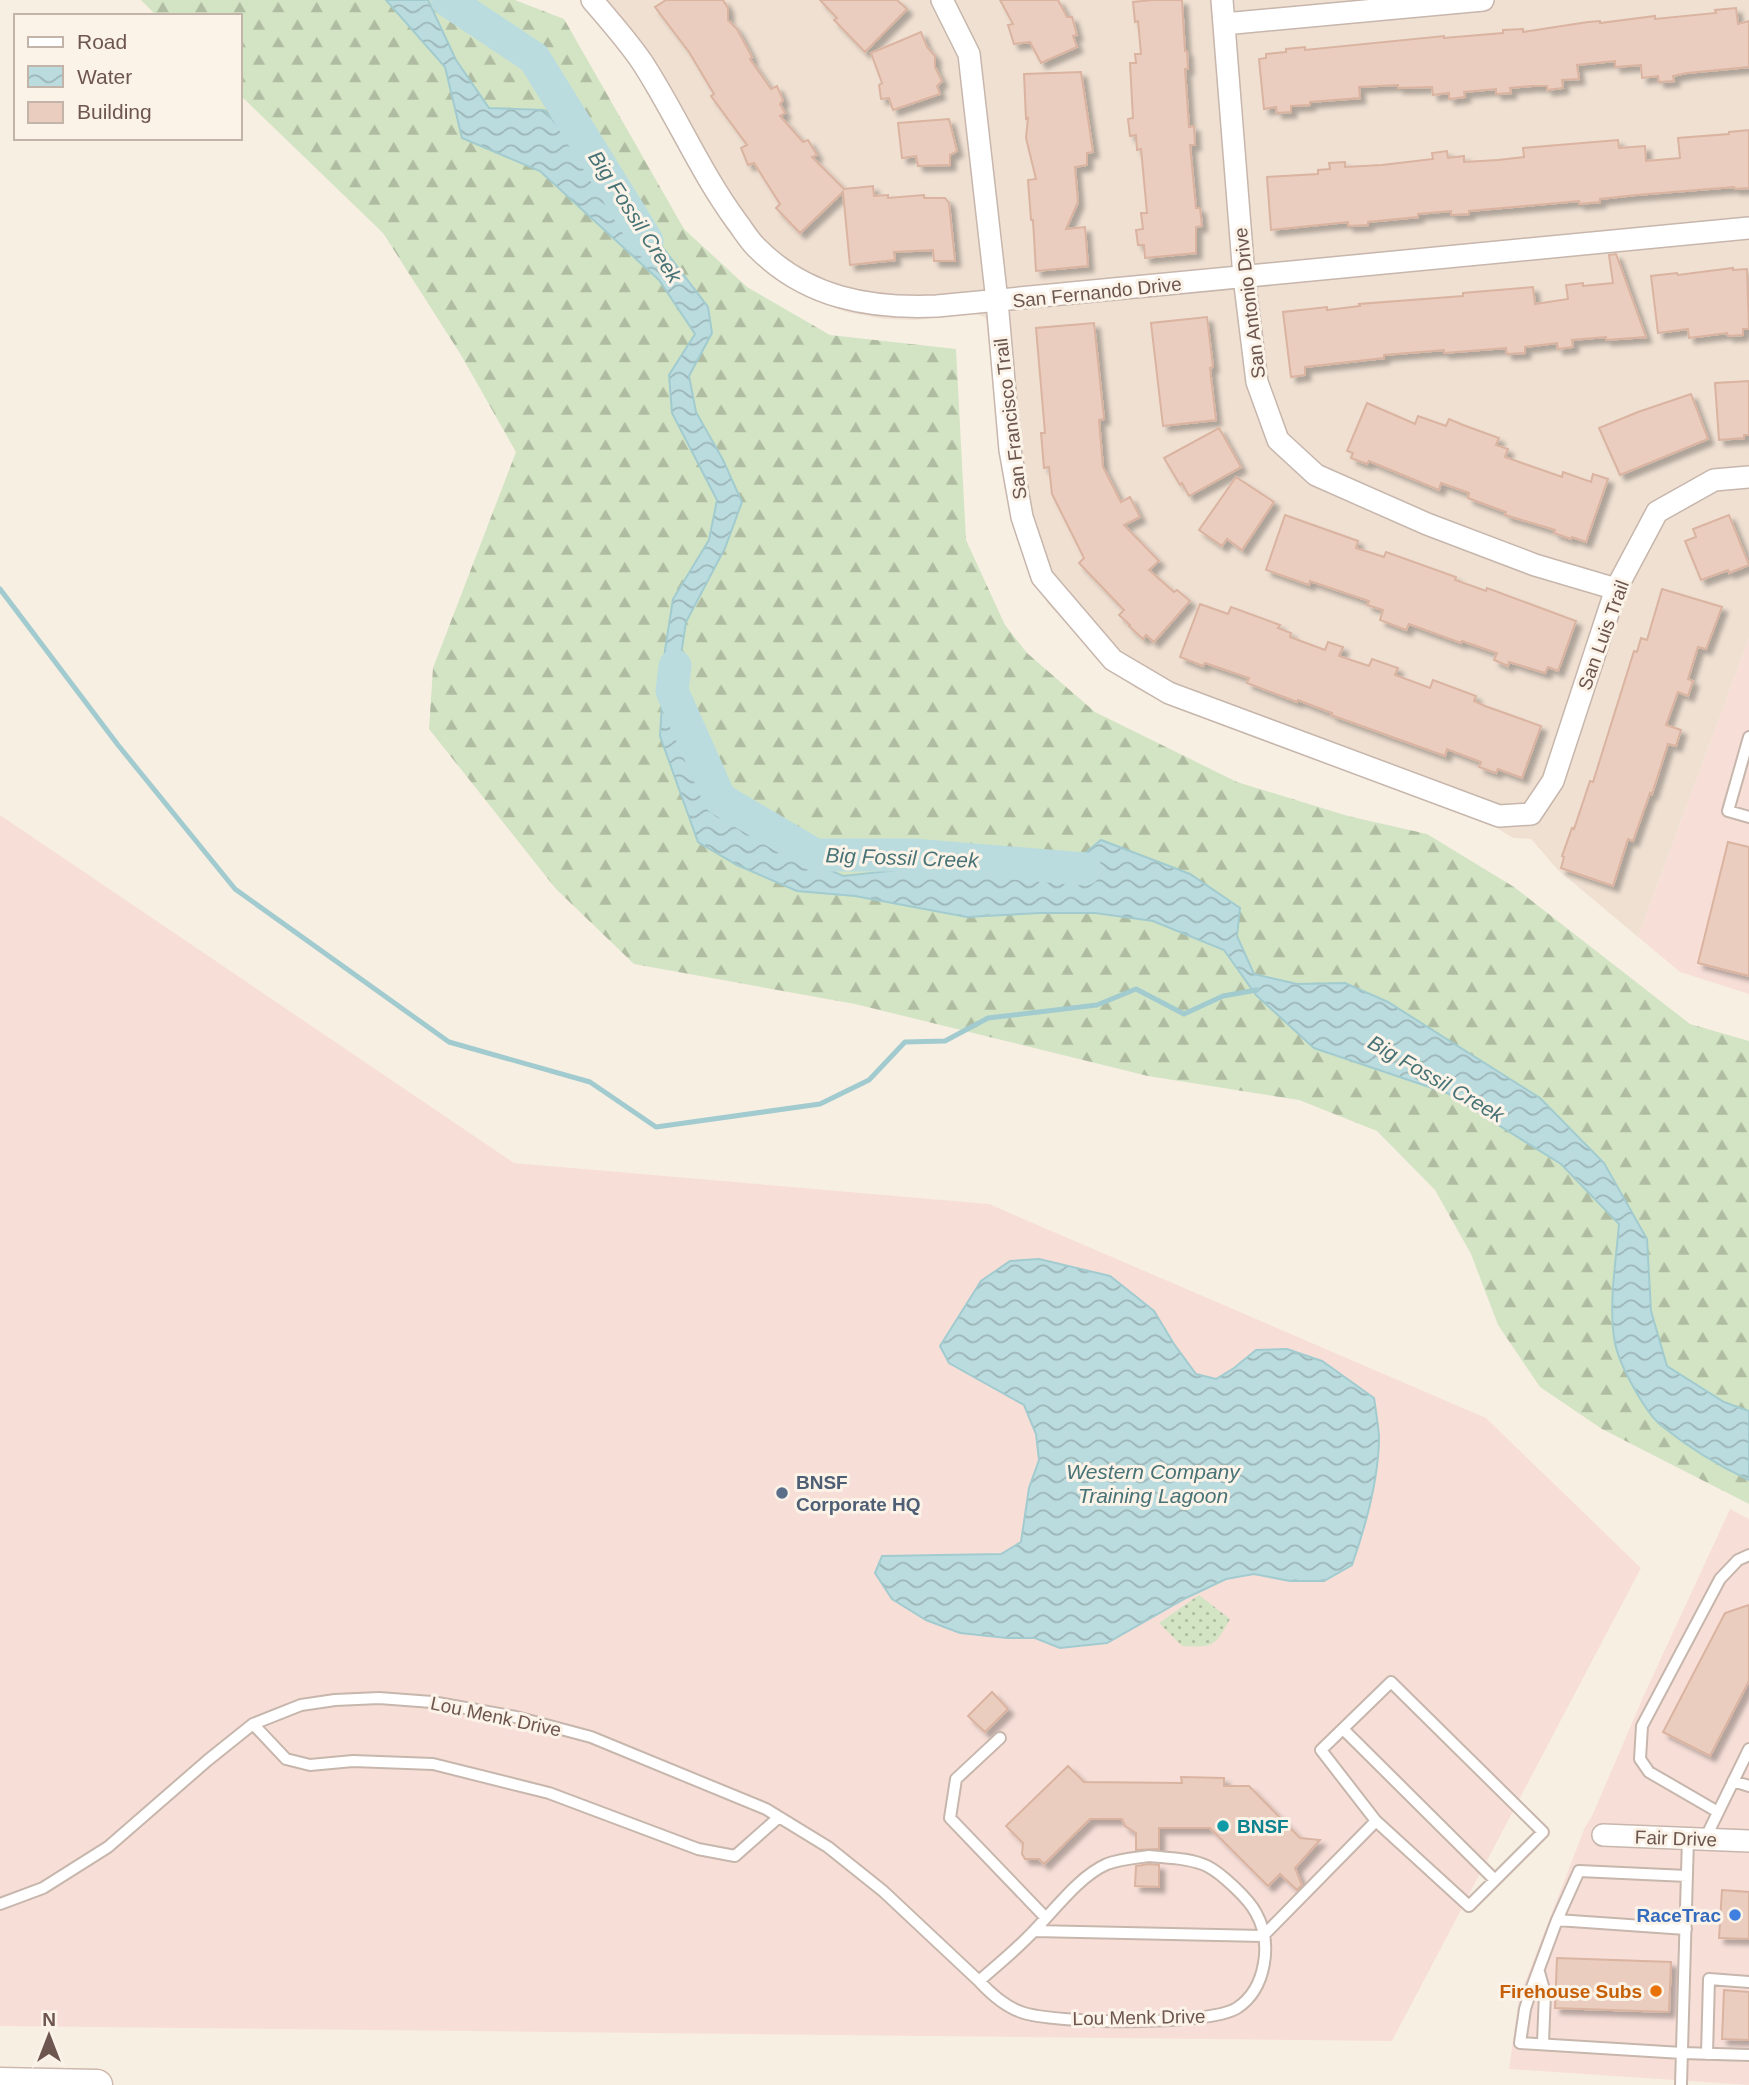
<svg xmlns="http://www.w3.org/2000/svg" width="1749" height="2085" font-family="Helvetica,sans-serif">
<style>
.residential{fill:#efe0d2}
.commercial{fill:#f7dfd8}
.forest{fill:url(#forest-firs)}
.park{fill:url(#park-dots)}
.water{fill:url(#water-waves);stroke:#a2cbcf;stroke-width:2}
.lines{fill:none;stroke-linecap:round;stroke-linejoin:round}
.stream{stroke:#a2cbcf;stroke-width:5}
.river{stroke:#bbdcdf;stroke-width:33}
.building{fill:#eacdbe;stroke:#dab3a1;stroke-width:2;filter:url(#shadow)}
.service-casing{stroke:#c7b6ac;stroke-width:14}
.minor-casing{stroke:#c7b6ac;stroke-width:24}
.secondary-casing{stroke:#ccb8ac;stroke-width:33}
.service{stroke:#fff;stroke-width:10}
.minor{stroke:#fff;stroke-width:21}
.secondary{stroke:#fff;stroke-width:30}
.service-dot{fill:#5c6f8a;stroke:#fcf3e8;stroke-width:2.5}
.culture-dot{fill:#0f9aa8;stroke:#fcf3e8;stroke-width:2.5}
.shop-dot{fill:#3f7fe0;stroke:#fcf3e8;stroke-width:2.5}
.food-dot{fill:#e8710a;stroke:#fcf3e8;stroke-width:2.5}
.labels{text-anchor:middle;stroke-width:6;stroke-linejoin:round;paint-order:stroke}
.street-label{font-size:19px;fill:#6d564d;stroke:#fcf3e8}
.service-label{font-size:19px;font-weight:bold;fill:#4e5e75;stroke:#fcf3e8;text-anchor:start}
.culture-label{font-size:19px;font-weight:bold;fill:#0d838f;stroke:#fcf3e8;text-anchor:start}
.shop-label{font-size:19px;font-weight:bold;fill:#366cbe;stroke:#fcf3e8;text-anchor:end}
.food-label{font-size:19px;font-weight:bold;fill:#c56008;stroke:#fcf3e8;text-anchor:end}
.water-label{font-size:21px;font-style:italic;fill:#477377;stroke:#fcf3e8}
</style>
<defs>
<pattern id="forest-firs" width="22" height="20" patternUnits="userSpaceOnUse" patternTransform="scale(1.75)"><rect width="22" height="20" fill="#d3e4c4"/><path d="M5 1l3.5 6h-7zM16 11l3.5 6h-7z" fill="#afbca1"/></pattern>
<pattern id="park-dots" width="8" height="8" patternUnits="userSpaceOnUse" patternTransform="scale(1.75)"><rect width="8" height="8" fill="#d3e4c4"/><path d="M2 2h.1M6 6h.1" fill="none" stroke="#afbca1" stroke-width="1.8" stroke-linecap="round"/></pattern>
<pattern id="water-waves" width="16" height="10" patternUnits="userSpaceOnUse" patternTransform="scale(1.75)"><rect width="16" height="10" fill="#bbdcdf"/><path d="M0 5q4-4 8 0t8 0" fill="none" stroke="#9cb5b7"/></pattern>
<filter id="shadow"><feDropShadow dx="5.5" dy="5.5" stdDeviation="2" flood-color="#0004"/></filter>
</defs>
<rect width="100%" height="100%" fill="#f8efe3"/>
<path class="residential" d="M579 0H1749V638L1638 937 1558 870 1531 839 1513 838 1495 827 1175 708 1135 688 1106 665 1048 604 1031 573 1014 530 1004 485 986 318 976 314 916 320 884 319 846 312 817 301 781 280 756 261 726 228 699 186 620 45 599 19Z"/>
<path class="commercial" d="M1749 638V994L1680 972 1638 937Z
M0 815 514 1163 989 1204 1486 1418 1641 1568 1392 2041 0 2026Z
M1730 1509 1749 1519V2085L1509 2069 1519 1998 1585 1827 1592 1816 1644 1695Z"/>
<path class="forest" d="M141 0H515L564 19 684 229 747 287 830 335 956 349 966 540 1005 625 1027 653 1095 712 1237 782 1348 816 1427 834 1514 887 1690 1024 1749 1041V1504L1602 1429 1540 1387 1498 1325 1471 1254 1435 1190 1377 1131 1299 1100 1148 1076 855 1004 634 964 556 889 429 729 433 668 516 452 461 355 383 233 240 95V16H157Z"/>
<path class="park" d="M1199 1595 1230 1619C1215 1646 1214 1648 1182 1646L1159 1623Z"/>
<path class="water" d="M386 0H428L456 60 489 108 544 110 657 240 708 307 712 333 689 376 696 412 723 460 742 502 725 548 686 622 679 668 682 744 719 805 774 845 843 876 954 864 984 871 1076 861 1101 840 1190 874 1240 908 1237 936 1254 974 1297 984 1345 983 1388 1002 1540 1098 1604 1163 1647 1239 1651 1311 1667 1366 1724 1402 1749 1411V1480C1719 1466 1688 1447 1662 1426 1645 1413 1619 1364 1615 1343 1608 1306 1616 1262 1619 1224L1561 1164 1447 1093 1314 1048 1256 995 1224 950 1153 921 1095 913H1040L967 917 855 896 797 891 737 865 698 842 660 736 665 650 673 599 709 540 717 500 672 413 669 375 695 334 659 280 540 171 462 138 445 67Z
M1039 1259 1110 1276 1154 1311 1174 1344 1196 1374 1216 1379 1234 1368 1256 1350 1287 1349 1322 1361 1374 1398C1376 1411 1378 1424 1379 1436 1379 1480 1366 1525 1352 1565L1324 1581H1290L1254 1574 1226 1579 1186 1598 1107 1643 1060 1648 1035 1638H1007L960 1633 926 1620 892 1599 875 1573 882 1556 1001 1554 1021 1542 1029 1488 1039 1460 1036 1434 1024 1405 949 1363 940 1346 981 1281 1010 1261Z"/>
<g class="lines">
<path class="stream" d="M0 589 118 745 235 889 449 1042 590 1082 656 1127 820 1104 869 1080 905 1042 945 1041 988 1018 1097 1005 1136 989 1184 1014 1223 996 1257 990"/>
<path class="river" d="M447 0 534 58 647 241
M675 666 672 691 720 799 815 855H913L1085 869"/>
</g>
<path class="building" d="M666 0H723L728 8V20L737 29 752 57 750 59 771 89 777 86 783 100 780 104 785 113 780 116 803 142 808 140 817 155 812 157 844 189 873 186 874 196 888 195V198L924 195V198H945L949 203 955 261H934L933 250 894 252 895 260 850 265 843 192 800 233 776 208 780 204 754 163 748 165 741 148 747 145 711 96 714 94 689 52 655 7Z
M820 0H897L907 9 865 52 834 20 837 18Z
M1000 0H1058L1067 17H1072L1077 35 1073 36 1077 47 1041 63 1030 42 1014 44 1008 25 1013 24Z
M1152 0H1182L1185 51H1187L1188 69H1185L1189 127 1194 126 1195 145H1190L1196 208H1200L1202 226 1196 227V253L1145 258 1144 245H1138L1136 230 1143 229 1141 213H1147L1141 149 1137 150 1136 135 1130 136 1128 119 1133 118 1130 63H1136L1135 54H1141L1138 21 1135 22 1133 2Z
M1736 8 1738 24 1749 21V67L1687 73 1673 76 1674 81 1659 82 1658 76 1642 78 1641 65 1615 67V61L1577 65 1579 79 1562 80 1563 88 1547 90V86H1532L1510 88 1511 93 1496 94V89L1464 92 1465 97 1449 99V93L1433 95 1432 87 1398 88V85L1359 87 1360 98 1310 102V105L1291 106V112L1277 113 1276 107 1264 109 1259 59 1266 58V54L1286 52V49L1305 47V50L1444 36V38L1503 33V30L1523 29V32L1588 22 1600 21V23L1655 16V19L1716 13 1715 10Z
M921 32 927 47 935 56V67L942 81 937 86 940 94 893 110 889 98 881 99 879 85 882 83 871 53Z
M1081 72 1093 152 1087 153V165L1075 167 1078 202 1066 229 1085 227 1088 266 1036 271 1033 220H1031L1028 180 1036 179 1026 138 1028 118 1026 119 1024 74Z
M949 119 957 151 950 155V165L918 166 916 156 902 158 898 123Z
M1749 130V188L1735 189 1734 187 1636 195 1600 199V202L1579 204V201L1469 211V214L1451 215V211L1418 214V217L1368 222V225L1348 226V222L1271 230 1267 177 1318 174V170L1330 169 1329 163 1345 162V167L1382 165 1433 159 1432 153 1447 151 1448 158 1464 156V162L1498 160 1524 157 1523 148 1618 140 1619 148 1645 146 1646 161 1680 158 1678 138 1729 134V132Z
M1616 254 1646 337 1606 340V337L1572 340 1573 347 1558 349 1557 343 1525 347V353L1507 354 1506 348 1444 353V350L1384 355V358L1305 367V375L1291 377 1283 312 1327 307V310L1360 306 1359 304 1463 296V293L1533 287 1535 304 1568 299 1566 285 1583 283V286L1613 283 1609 255Z
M1733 268V270L1747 269 1749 329H1743V335L1728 336 1727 333 1689 338 1688 329 1658 333 1651 276 1677 273 1678 275Z
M1207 317 1213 367 1210 368 1216 420 1163 426 1151 323Z
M1094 323 1104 419 1099 420 1103 467 1121 502 1130 497 1140 517 1124 525 1159 561 1149 570 1174 592 1177 590 1190 601 1154 642 1146 635 1143 639 1129 626 1130 625 1119 615 1124 610 1079 563 1084 558 1052 494 1049 467 1044 468 1041 433H1045L1036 328Z
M1749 381V435H1744V438L1719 440 1715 383Z
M1691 394 1708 439 1620 475 1599 428 1638 412Z
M1367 403 1415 424 1418 416 1446 426 1449 419 1463 425 1499 438 1496 445 1508 449 1505 457 1562 477 1563 472 1591 482 1593 474 1608 479 1586 542 1572 537 1571 539 1554 533 1555 530 1505 515 1506 512 1468 498 1469 493 1441 483 1439 490 1369 461 1367 464 1351 458 1353 453 1347 451Z
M1219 428 1241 467 1189 496 1182 483 1180 485 1164 458Z
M1236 477 1274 502 1242 550 1227 539 1222 546 1199 530Z
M1285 515 1358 541 1356 548 1384 557 1386 552 1456 577 1455 580 1486 591 1487 588 1576 621 1558 671 1548 667 1545 673 1509 662 1508 666 1494 660 1497 653 1462 641 1461 643 1409 624 1406 630 1380 620 1383 610 1367 605 1369 601 1310 581 1309 585 1266 570Z
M1729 515 1749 565 1729 573 1728 570 1701 580 1685 541 1696 537 1693 529Z
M1662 589 1722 607 1706 649 1698 647 1688 679 1693 681 1688 696 1678 692 1666 725 1681 730 1676 746 1668 744 1652 794 1650 793 1633 841 1628 839 1613 886 1561 868 1564 857 1562 856 1572 828 1574 829 1590 781 1593 782 1634 651 1637 652 1641 638 1647 640Z
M1200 604 1228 614 1231 607 1280 625 1278 628 1291 633 1290 637 1325 650 1328 642 1343 647 1339 656 1369 666 1372 659 1398 668 1395 675 1430 688 1433 680 1476 696 1474 701 1485 706 1541 726 1522 778 1498 769 1496 773 1479 767 1481 762 1447 749 1445 756 1331 715 1332 713 1298 700 1297 702 1247 683 1249 678 1205 663 1203 666 1180 657Z
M1728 842 1749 847V976L1698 963Z
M1749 1605V1681L1710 1756 1663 1732 1725 1613Z
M992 1692 1008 1709 985 1732 968 1716Z
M1068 1766 1084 1782 1182 1783 1181 1777 1224 1778V1786H1249L1300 1838 1320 1840 1295 1868 1302 1885 1297 1890 1280 1874 1268 1886 1210 1828H1159V1849L1136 1850V1833L1125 1826 1122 1819H1090L1044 1864 1039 1859H1025L1022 1854 1023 1843 1006 1826Z
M1149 1864 1159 1865V1887L1135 1886 1136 1866Z
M1722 1890 1749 1892V1939L1719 1938Z
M1557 1958 1671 1962 1669 2012 1555 2008Z
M1724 1990 1749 1992V2040L1722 2039Z"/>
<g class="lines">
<g class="service-casing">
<path id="service" d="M1749 737 1728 811 1749 817
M253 1724 286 1759 310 1765 353 1761 433 1764 549 1793 698 1849 735 1856 779 1817
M1343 1729 1495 1880
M1000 1738 956 1779 950 1818 1046 1918
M1733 1781 1749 1786
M1718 1812 1649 1772 1640 1759 1642 1726 1720 1579 1738 1560 1749 1555
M1705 1839 1749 1749
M1149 1856C1167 1858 1190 1858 1207 1866 1221 1873 1249 1899 1256 1913 1273 1943 1266 1989 1237 2008 1209 2026 1053 2024 1021 2012 1004 2006 991 1994 979 1981 995 1967 1012 1953 1027 1938 1051 1915 1077 1877 1107 1864 1120 1859 1135 1858 1149 1856Z
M0 1904 43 1888 108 1847 208 1760 253 1724 301 1705 335 1700 379 1698 432 1702 516 1717 591 1737 766 1809 828 1847 883 1891 979 1981
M1557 1920 1531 1990 1525 2009 1520 2043 1682 2053 1749 2055
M1686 1929 1557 1920 1579 1871 1687 1876
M1034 1931 1263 1936 1376 1821 1321 1750 1391 1682 1543 1832 1469 1906 1376 1821
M1539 1972 1545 1993 1543 2043
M1707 2054 1709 1979 1749 1982
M1681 2085 1688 1838"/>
</g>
<g class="minor-casing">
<path id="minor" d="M592 0C609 20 627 40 642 62 676 114 700 172 737 222 743 230 749 240 756 247 806 298 870 309 937 306L1749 228
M942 0 969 54 997 301 1010 450 1022 517 1042 577 1113 660 1169 693 1499 816 1531 814 1553 781 1616 589 1657 512 1714 480 1749 477
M1222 0 1244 277 1257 382 1278 440 1316 475 1427 524 1535 565 1616 589
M1224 24 1483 0
M1603 1835 1749 1841"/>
</g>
<g class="secondary-casing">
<path id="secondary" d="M0 2083 97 2085"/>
</g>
<use href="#service" class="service"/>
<use href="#minor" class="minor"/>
<use href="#secondary" class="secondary"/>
</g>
<circle class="service-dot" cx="782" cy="1493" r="7"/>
<circle class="culture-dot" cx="1223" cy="1826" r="7"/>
<circle class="shop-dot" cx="1735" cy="1915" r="7"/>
<circle class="food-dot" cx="1656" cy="1991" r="7"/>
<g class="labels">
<g class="street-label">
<text transform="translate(1097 292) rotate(-6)" y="7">San Fernando Drive</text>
<text transform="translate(1249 303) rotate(-97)" y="7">San Antonio Drive</text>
<text transform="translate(1010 419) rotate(-97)" y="7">San Francisco Trail</text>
<text transform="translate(1603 635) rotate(-70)" y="7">San Luis Trail</text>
<text transform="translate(496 1716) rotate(12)" y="7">Lou Menk Drive</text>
<text transform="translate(1676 1838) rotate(2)" y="7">Fair Drive</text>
<text transform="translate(1139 2017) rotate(-1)" y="7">Lou Menk Drive</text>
</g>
<g class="service-label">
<text x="796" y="1489">BNSF<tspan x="796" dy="22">Corporate HQ</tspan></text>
</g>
<g class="culture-label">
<text x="1237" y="1833">BNSF</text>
</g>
<g class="shop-label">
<text x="1721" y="1922">RaceTrac</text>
</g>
<g class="food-label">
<text x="1642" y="1998">Firehouse Subs</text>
</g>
<g class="water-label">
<text transform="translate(635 217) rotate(57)" y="7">Big Fossil Creek</text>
<text transform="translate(902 858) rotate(2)" y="7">Big Fossil Creek</text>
<text transform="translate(1436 1079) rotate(30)" y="7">Big Fossil Creek</text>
<text x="1153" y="1479">Western Company<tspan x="1153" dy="24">Training Lagoon</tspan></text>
</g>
</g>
<rect x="14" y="14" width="228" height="126" fill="#fcf3e8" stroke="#c3b4aa" stroke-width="2"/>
<rect x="28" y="37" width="35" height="10" fill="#ffffff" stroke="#c3b4aa" stroke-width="2"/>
<text x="77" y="49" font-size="21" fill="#6d564d">Road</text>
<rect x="28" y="66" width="35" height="21" fill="url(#water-waves)" stroke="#c3b4aa" stroke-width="2"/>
<text x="77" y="84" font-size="21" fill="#6d564d">Water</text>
<rect x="28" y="102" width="35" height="21" fill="#eacdbe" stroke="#c3b4aa" stroke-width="2"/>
<text x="77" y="119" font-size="21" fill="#6d564d">Building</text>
<g transform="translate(49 2036)" stroke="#fcf3e8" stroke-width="5" paint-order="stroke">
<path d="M0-5L12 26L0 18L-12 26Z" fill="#6d564d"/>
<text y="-10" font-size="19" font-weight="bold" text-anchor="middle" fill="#6d564d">N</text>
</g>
</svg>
